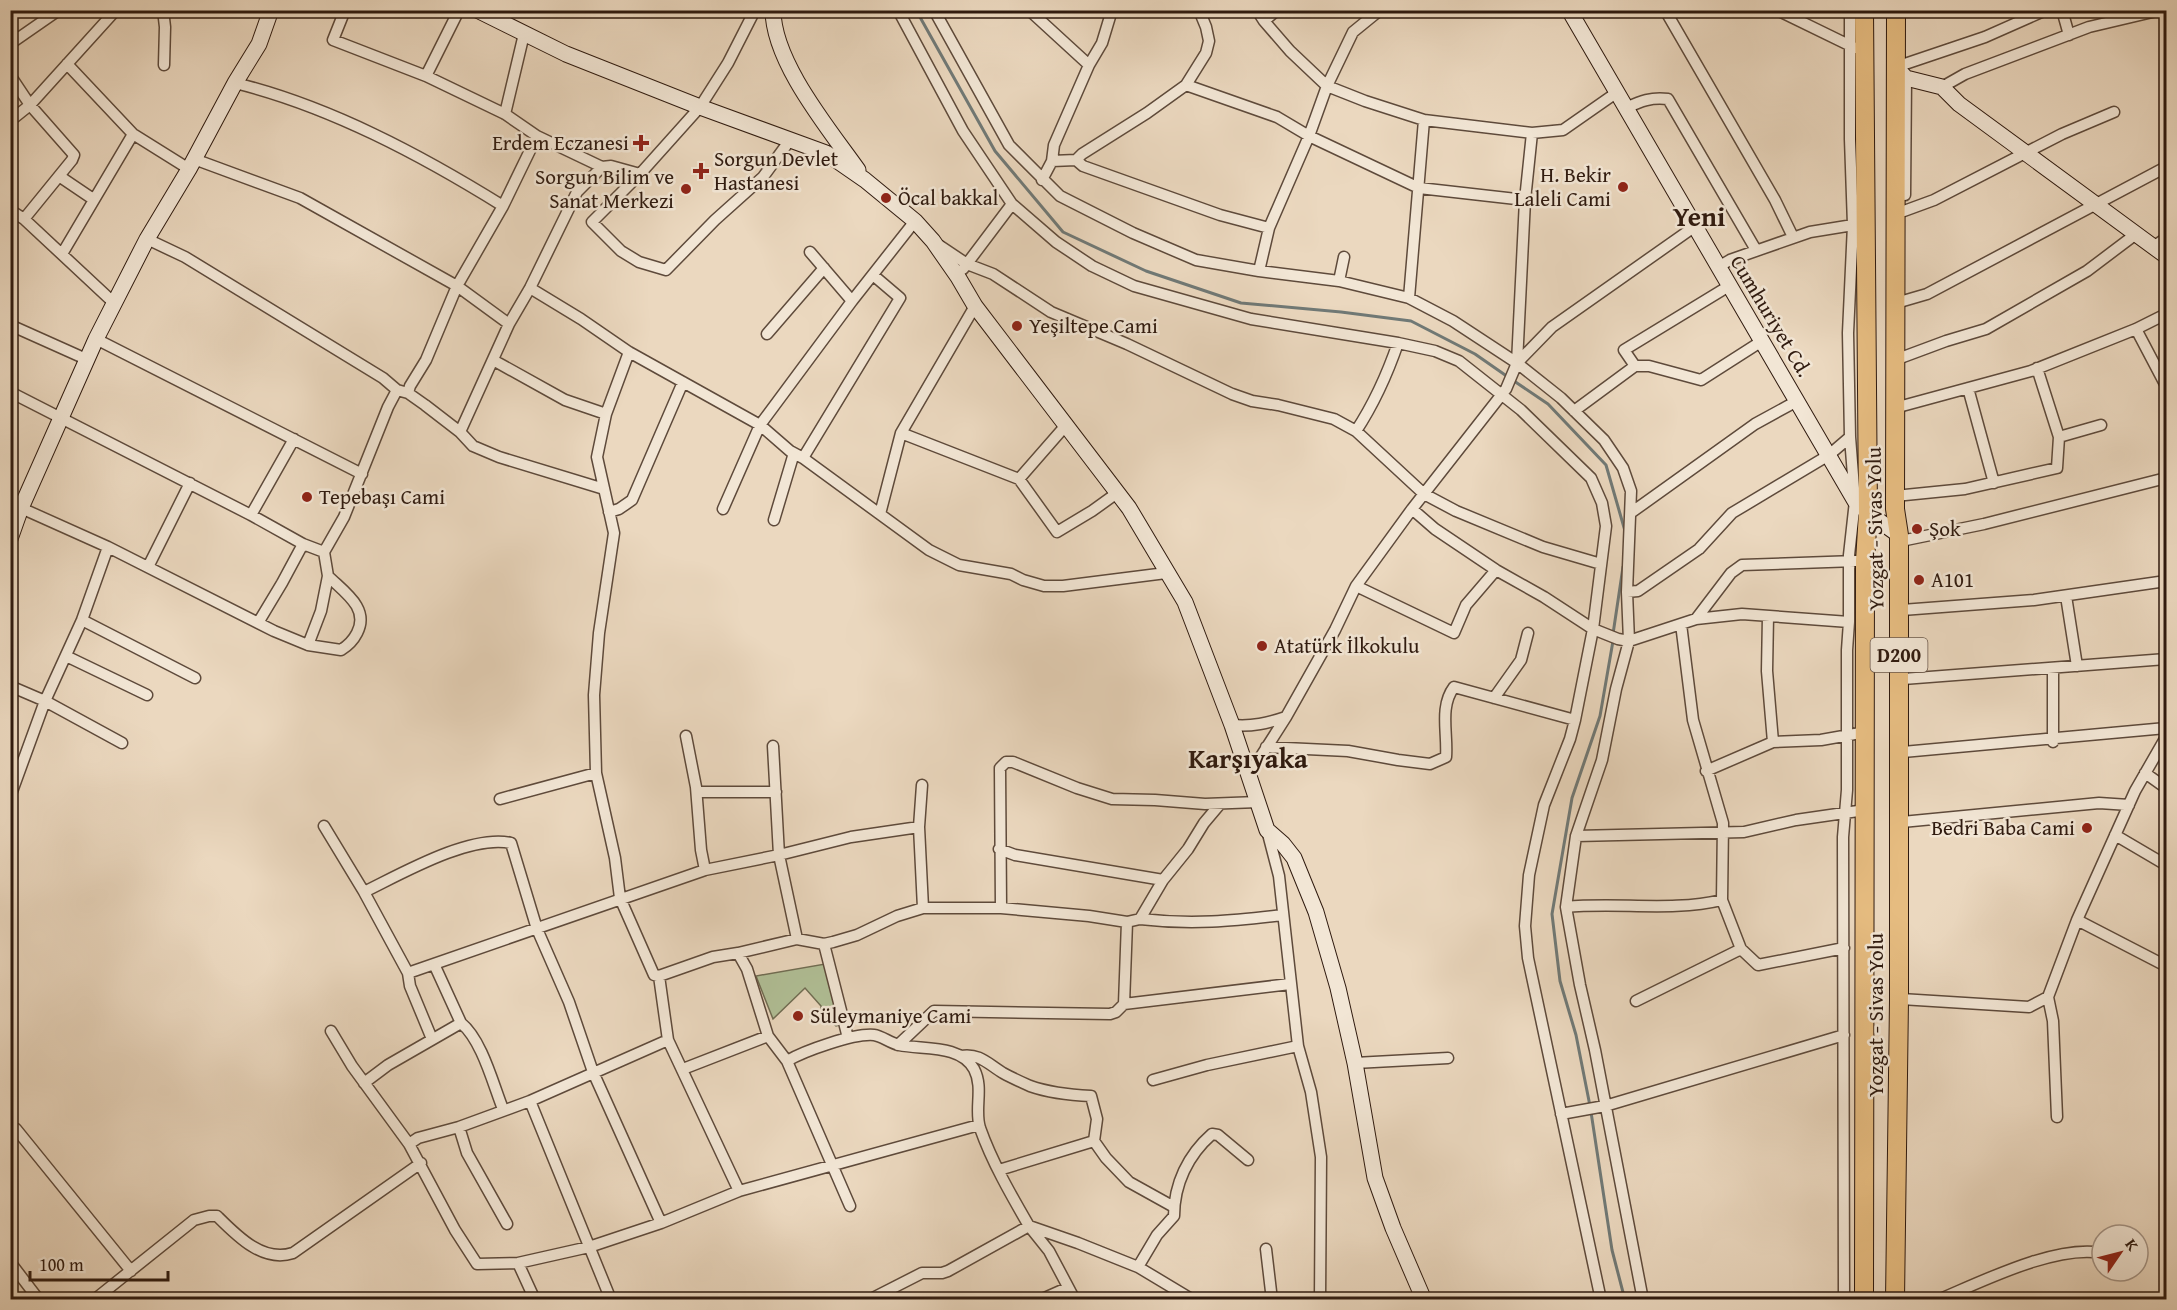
<svg xmlns="http://www.w3.org/2000/svg" width="2177" height="1310" font-family="'Gentium Book Plus',serif">
<style>
.green{fill:#b1c097;stroke:#706d53;stroke-width:1.5}
.lines{fill:none;stroke-linecap:round;stroke-linejoin:round}
.stream{stroke:#707976;stroke-width:3}
.street-casing{stroke:#5e4a3b;stroke-width:13}
.secondary-casing{stroke:#2f1a0f;stroke-width:17}
.highway-casing{stroke:#2f1a0f;stroke-width:20}
.street{stroke:#f2e6d5;stroke-width:10}
.secondary{stroke:#f2e6d5;stroke-width:15}
.highway{stroke:#e6bc80;stroke-width:18}
.poi-dot{fill:#8f2418;stroke:#f2e6d5;stroke-width:2}
.labels{text-anchor:middle;stroke-width:5;stroke-linejoin:round;paint-order:stroke}
.shield{fill:#f2e6d5;stroke:#6a574a;stroke-width:1.5}
.shield-label{font-size:20px;font-weight:bold;fill:#2f1a0f}
.poi-label{font-size:21px;fill:#2f1a0f;stroke:#f2e6d5;text-anchor:start}
.street-label{font-size:21px;fill:#2f1a0f;stroke:#f2e6d5}
.district-label{font-size:27px;font-weight:bold;fill:#2f1a0f;stroke:#f2e6d5}
</style>
<rect width="100%" height="100%" fill="#ebd8bf"/>
<filter id="stains"><feTurbulence type="fractalNoise" baseFrequency=".00333" numOctaves="4"/><feColorMatrix values="0 0 0 0 .2 0 0 0 0 .09 0 0 0 0 .02 0 0 0 .5 -.17"/></filter>
<radialGradient id="worn" r=".72"><stop offset=".6" stop-color="#630" stop-opacity="0"/><stop offset="1" stop-color="#630" stop-opacity=".3"/></radialGradient>
<path class="green" d="M825 964 840 1025 836 1026 821 1013V1006L805 988 773 1019 756 976Z"/>
<g class="lines">
<path class="stream" d="M916 10 995 151 1063 232 1146 271 1241 303 1341 312 1411 321 1475 354 1508 377
M1514 381 1548 404 1606 465 1625 531
M1613 634 1623 567
M1590 1106 1576 1035 1560 981 1552 914 1572 798 1600 716 1613 641
M1591 1112 1612 1250 1625 1300"/>
<g class="street-casing">
<path id="street" d="M163 10 165 27 164 65
M345 10 333 40 426 76 505 114 537 136 602 167
M755 10 728 63 700 107 640 174 592 222 621 251 639 262 666 270 715 220 763 177 790 140
M898 10 963 131 1012 204 1056 242 1092 266 1134 286 1251 319 1398 343 1435 351 1459 361 1521 410 1591 478 1602 503 1606 526 1593 629 1575 720 1570 739 1544 805 1529 875 1525 926 1528 958 1601 1300
M934 10 1009 145 1060 196 1133 233 1196 260 1259 271 1339 281 1409 298 1453 321 1517 363 1561 398 1604 440 1623 468 1631 491 1627 592 1629 641 1616 689 1602 760 1576 836 1566 907 1580 985 1595 1050 1643 1300
M1029 10 1089 65
M1199 10 1206 27 1209 41 1206 53 1186 85 1147 113 1082 154 1076 160 1083 166 1220 215 1269 228
M1257 10 1264 21 1290 51 1327 86 1365 101 1424 120 1532 133 1563 130 1616 93
M1665 10 1775 200 1793 237
M1777 10 1855 48
M2062 10 2069 35
M1264 21 1277 10
M10 44 59 10
M67 64 133 134 189 169
M1896 67 1985 37 2046 10
M10 75 30 105 74 155 72 160 24 219
M426 76 459 10
M235 83C329 106 421 155 503 206
M1186 85 1277 117 1309 136 1419 188 1525 200
M1942 87 1965 74 2089 27 2161 10
M1626 108C1641 101 1651 97 1668 99L1756 250
M505 114 524 34
M10 121 30 105 116 10
M194 159 300 198 457 286 509 324
M1052 161 1076 160
M59 176 93 199
M1042 180 1052 161 1054 145 1089 65 1102 43 1112 10
M1905 195 1906 78
M10 210 24 219 114 303
M1904 211 1934 200 2062 134 2114 112
M147 239 185 257 383 378 397 390 408 393 425 405 460 432 473 446 499 457 604 489
M940 246 967 264 993 274 1051 312 1127 344 1232 394 1252 401 1278 405 1334 419 1356 431 1424 494 1456 511 1543 547 1601 564
M2153 247 2166 238
M810 252 852 301
M62 254 133 134
M1718 267 1730 260 1810 232 1853 225
M963 269 1012 204
M1259 271 1269 228 1309 136 1327 86 1353 32 1380 10
M1339 281 1344 257
M1729 286 1624 350 1635 366H1649L1701 380 1762 341
M530 288 581 319 629 352 760 425 790 451 803 458 929 550 959 565 1011 574 1023 580 1044 586H1063L1166 573
M1409 298 1424 120
M1903 301 1927 294 2166 167
M10 325 86 359
M2136 329 2166 386
M767 334 824 268
M96 339 362 474
M629 352 606 414 597 457 614 533 599 633 594 695 596 773 615 858 620 898 654 975 659 976 713 957 738 953 747 969 768 1036 787 1061C804 1051 854 1033 874 1035 882 1036 890 1043 899 1045 923 1050 960 1044 974 1069 984 1088 974 1109 980 1128 992 1162 1011 1195 1029 1226L1078 1243 1138 1267 1193 1300
M1903 357 1946 341 1986 329 2087 271 2136 234
M493 360 565 400 606 414
M1517 363 1525 200 1532 133
M1968 388 1994 483
M10 392 251 515 303 544 324 552
M408 393 410 386 426 360 457 286 503 206 537 136
M1902 406 2031 371 2136 329 2166 314
M1574 411 1635 366
M1356 431C1375 402 1387 375 1398 343
M460 432 509 324 530 288 577 192 602 167 611 166 640 174
M901 433 1019 479 1057 532 1092 511 1117 493
M2059 437 2101 425
M803 458 900 298 873 275
M1019 479 1067 424
M1895 496 1965 489 2057 468 2059 437 2037 368
M21 508 108 547 274 631 308 645 341 650C349 645 353 641 357 633 370 608 344 592 328 576
M723 509 760 425 852 301 915 221
M1412 509 1435 529 1496 570 1544 597 1593 629 1618 639 1629 641 1696 619 1742 614 1849 622
M609 512 619 509 632 500 683 382
M1632 512 1755 424 1797 401
M880 514 901 433 975 306
M251 515 294 439
M774 520 794 453
M1899 536 1901 541 1984 524 2166 478
M148 567 190 483
M1356 586 1454 633 1466 605 1496 570
M1627 592 1638 591 1699 549 1732 513 1829 455 1850 437
M2066 596 2077 666
M1902 610 2034 600 2166 581
M1768 616 1767 671 1773 742
M1696 619 1731 573 1742 565 1856 561
M82 620 195 678
M258 623 282 583 303 544
M1681 624 1693 720 1723 823 1722 900 1741 949 1758 965 1844 948
M308 645 321 611 328 576 324 552 344 517 388 407 397 390
M66 656 147 695
M1903 679 2166 659
M10 686 45 701 122 743
M1494 698 1521 660 1528 633
M1232 725C1252 727 1268 723 1286 717
M686 736 696 787 701 850 705 870
M2053 742V668
M773 746 779 855 797 939
M1266 747 1348 751 1398 760 1430 764 1446 757C1448 734 1439 707 1454 687L1575 720
M1903 752 2166 728
M1706 771 1773 742 1821 740 1866 732
M2145 773 2166 788
M1249 775 1286 717 1335 630 1356 586 1412 509 1506 389 1517 363 1552 327 1694 227
M697 792H776
M10 797 45 701 82 620 108 547
M500 799 596 773
M1902 822 2099 803 2129 805
M324 826 364 892 408 973 410 986 432 1039
M919 827 922 785
M1267 830 1279 876 1298 1046 1311 1092 1321 1157 1320 1300
M2115 835 2166 865
M1576 836 1744 832 1796 820 1865 810
M999 849 1015 855 1163 880
M364 892C401 874 470 834 511 843L537 929 569 1002 593 1072 661 1223
M1566 907C1618 902 1672 912 1722 900
M1001 908 1000 768 1006 762H1013L1077 788 1112 799 1155 800 1205 804 1258 802
M1140 919C1192 925 1232 921 1283 915
M2077 920 2166 966
M824 944 848 1038
M738 953 797 939 824 944 833 942 857 935 897 916 923 908H1001L1089 916 1127 922 1140 919 1163 880 1188 849 1204 823 1220 804
M434 964 461 1023C482 1040 493 1084 503 1109
M408 973 705 870 779 855 851 837 919 827 923 908
M659 976 668 1040 739 1191
M2048 997 2053 1021 2057 1117
M1901 999 2029 1007 2048 997 2077 920 2135 791 2166 737
M1636 1001 1741 949
M1124 1004 1290 984
M331 1031 352 1066 409 1144 455 1230 477 1264 518 1263 589 1247 661 1223 739 1191 979 1125
M898 1045 934 1011 1110 1014 1116 1012 1124 1004 1127 922
M961 1056C980 1053 988 1064 1003 1073 1012 1078 1021 1082 1030 1086 1050 1093 1069 1095 1091 1096L1097 1119 1094 1141 1106 1158 1129 1182 1174 1207
M787 1061 850 1206
M1355 1063 1448 1058
M683 1069 768 1036
M1153 1080 1207 1065 1298 1046
M364 1083 388 1065 461 1023
M530 1101 611 1300
M1561 1114 1605 1106 1844 1035
M459 1127 467 1153 507 1224
M10 1133 16 1129 131 1271
M409 1144 418 1138 459 1127 530 1101 668 1040
M999 1170 1094 1141
M1266 1249 1272 1300
M10 1262 39 1300
M518 1263 535 1300
M1138 1267 1157 1235 1174 1216C1174 1184 1188 1155 1212 1134L1218 1135 1248 1160
M94 1300 194 1220 209 1216H217C237 1236 263 1263 293 1253L421 1163
M869 1300 922 1273H942L948 1271 1029 1226 1049 1251 1075 1300
M1040 1300 1067 1288
M1844 1300 1843 837 1847 790V650L1849 622V555L1855 501 1850 437 1848 333 1853 225 1850 139V10
M1938 1300C1981 1282 2056 1244 2102 1253"/>
</g>
<g class="secondary-casing">
<path id="secondary" d="M477 10 566 54 700 107 826 153 865 180 915 221 933 241 958 277 975 306 1129 508 1185 602 1232 725 1267 830 1283 844 1294 858 1316 912 1338 988 1355 1063 1375 1178 1393 1228 1424 1300
M773 10C773 62 829 129 858 170
M1569 10 1855 501 1868 513 1899 535
M1896 67 1906 78 1942 87 1959 104 2166 256
M10 539 21 508 96 339 147 239 189 169 235 83 259 44 271 10"/>
</g>
<g class="highway-casing">
<path id="highway" d="M1864 1300 1865 561 1868 513 1864 10
M1895 1300 1899 1000V535L1895 509 1896 10"/>
</g>
<use href="#street" class="street"/>
<use href="#secondary" class="secondary"/>
<use href="#highway" class="highway"/>
</g>
<g class="poi-dot">
<path d="M638 134h6v6h6v6h-6v6h-6v-6h-6v-6h6z"/>
<path d="M698 162h6v6h6v6h-6v6h-6v-6h-6v-6h6z"/>
<circle cx="1623" cy="187" r="6"/>
<circle cx="686" cy="189" r="6"/>
<circle cx="886" cy="198" r="6"/>
<circle cx="1017" cy="326" r="6"/>
<circle cx="307" cy="497" r="6"/>
<circle cx="1917" cy="529" r="6"/>
<circle cx="1919" cy="580" r="6"/>
<circle cx="1262" cy="646" r="6"/>
<circle cx="2087" cy="828" r="6"/>
<circle cx="798" cy="1016" r="6"/>
</g>
<g class="labels">
<rect class="shield" x="1870.5" y="638" width="57" height="34" rx="4.5"/>
<g class="shield-label">
<text x="1899" y="662">D200</text>
</g>
<g class="poi-label">
<text x="629" y="150" text-anchor="end">Erdem Eczanesi</text>
<text x="714" y="166">Sorgun Devlet<tspan x="714" dy="24">Hastanesi</tspan></text>
<text x="1611" y="182" text-anchor="end">H. Bekir<tspan x="1611" dy="24">Laleli Cami</tspan></text>
<text x="674" y="184" text-anchor="end">Sorgun Bilim ve<tspan x="674" dy="24">Sanat Merkezi</tspan></text>
<text x="898" y="205">Öcal bakkal</text>
<text x="1029" y="333">Yeşiltepe Cami</text>
<text x="319" y="504">Tepebaşı Cami</text>
<text x="1929" y="536">Şok</text>
<text x="1931" y="587">A101</text>
<text x="1274" y="653">Atatürk İlkokulu</text>
<text x="2075" y="835" text-anchor="end">Bedri Baba Cami</text>
<text x="810" y="1023">Süleymaniye Cami</text>
</g>
<g class="street-label">
<text transform="translate(1771 316) rotate(59)" y="7">Cumhuriyet Cd.</text>
<text transform="translate(1875 529) rotate(-91)" y="7">Yozgat - Sivas Yolu</text>
<text transform="translate(1876 1015) rotate(-90)" y="7">Yozgat - Sivas Yolu</text>
</g>
<g class="district-label">
<text x="1699" y="226">Yeni</text>
<text x="1248" y="768">Karşıyaka</text>
</g>
</g>
<rect width="2177" height="1310" fill="none" stroke="#ebd8bf" stroke-width="36"/>
<rect x="12" y="12" width="2153" height="1286" fill="none" stroke="#2f1a0f" stroke-width="3"/>
<rect x="18" y="18" width="2141" height="1274" fill="none" stroke="#2f1a0f" stroke-width="1.5"/>
<g transform="translate(2120 1253) rotate(55)"><circle r="28" fill="#f2e6d5" stroke="#a49486" stroke-width="1.5"/>
<path d="M0-4.5L10 22L0 15L-10 22Z" fill="#8f2418"/>
<text y="-9" font-size="16" font-weight="bold" text-anchor="middle" fill="#2f1a0f">K</text>
</g>
<path d="M30 1271v9h138v-9" fill="none" stroke="#2f1a0f" stroke-width="3"/>
<text x="39" y="1271" font-size="18" fill="#2f1a0f" stroke="#f2e6d5" stroke-width="4.5" paint-order="stroke">100 m</text>
<rect width="100%" height="100%" filter="url(#stains)"/>
<rect width="100%" height="100%" fill="url(#worn)"/>
</svg>
